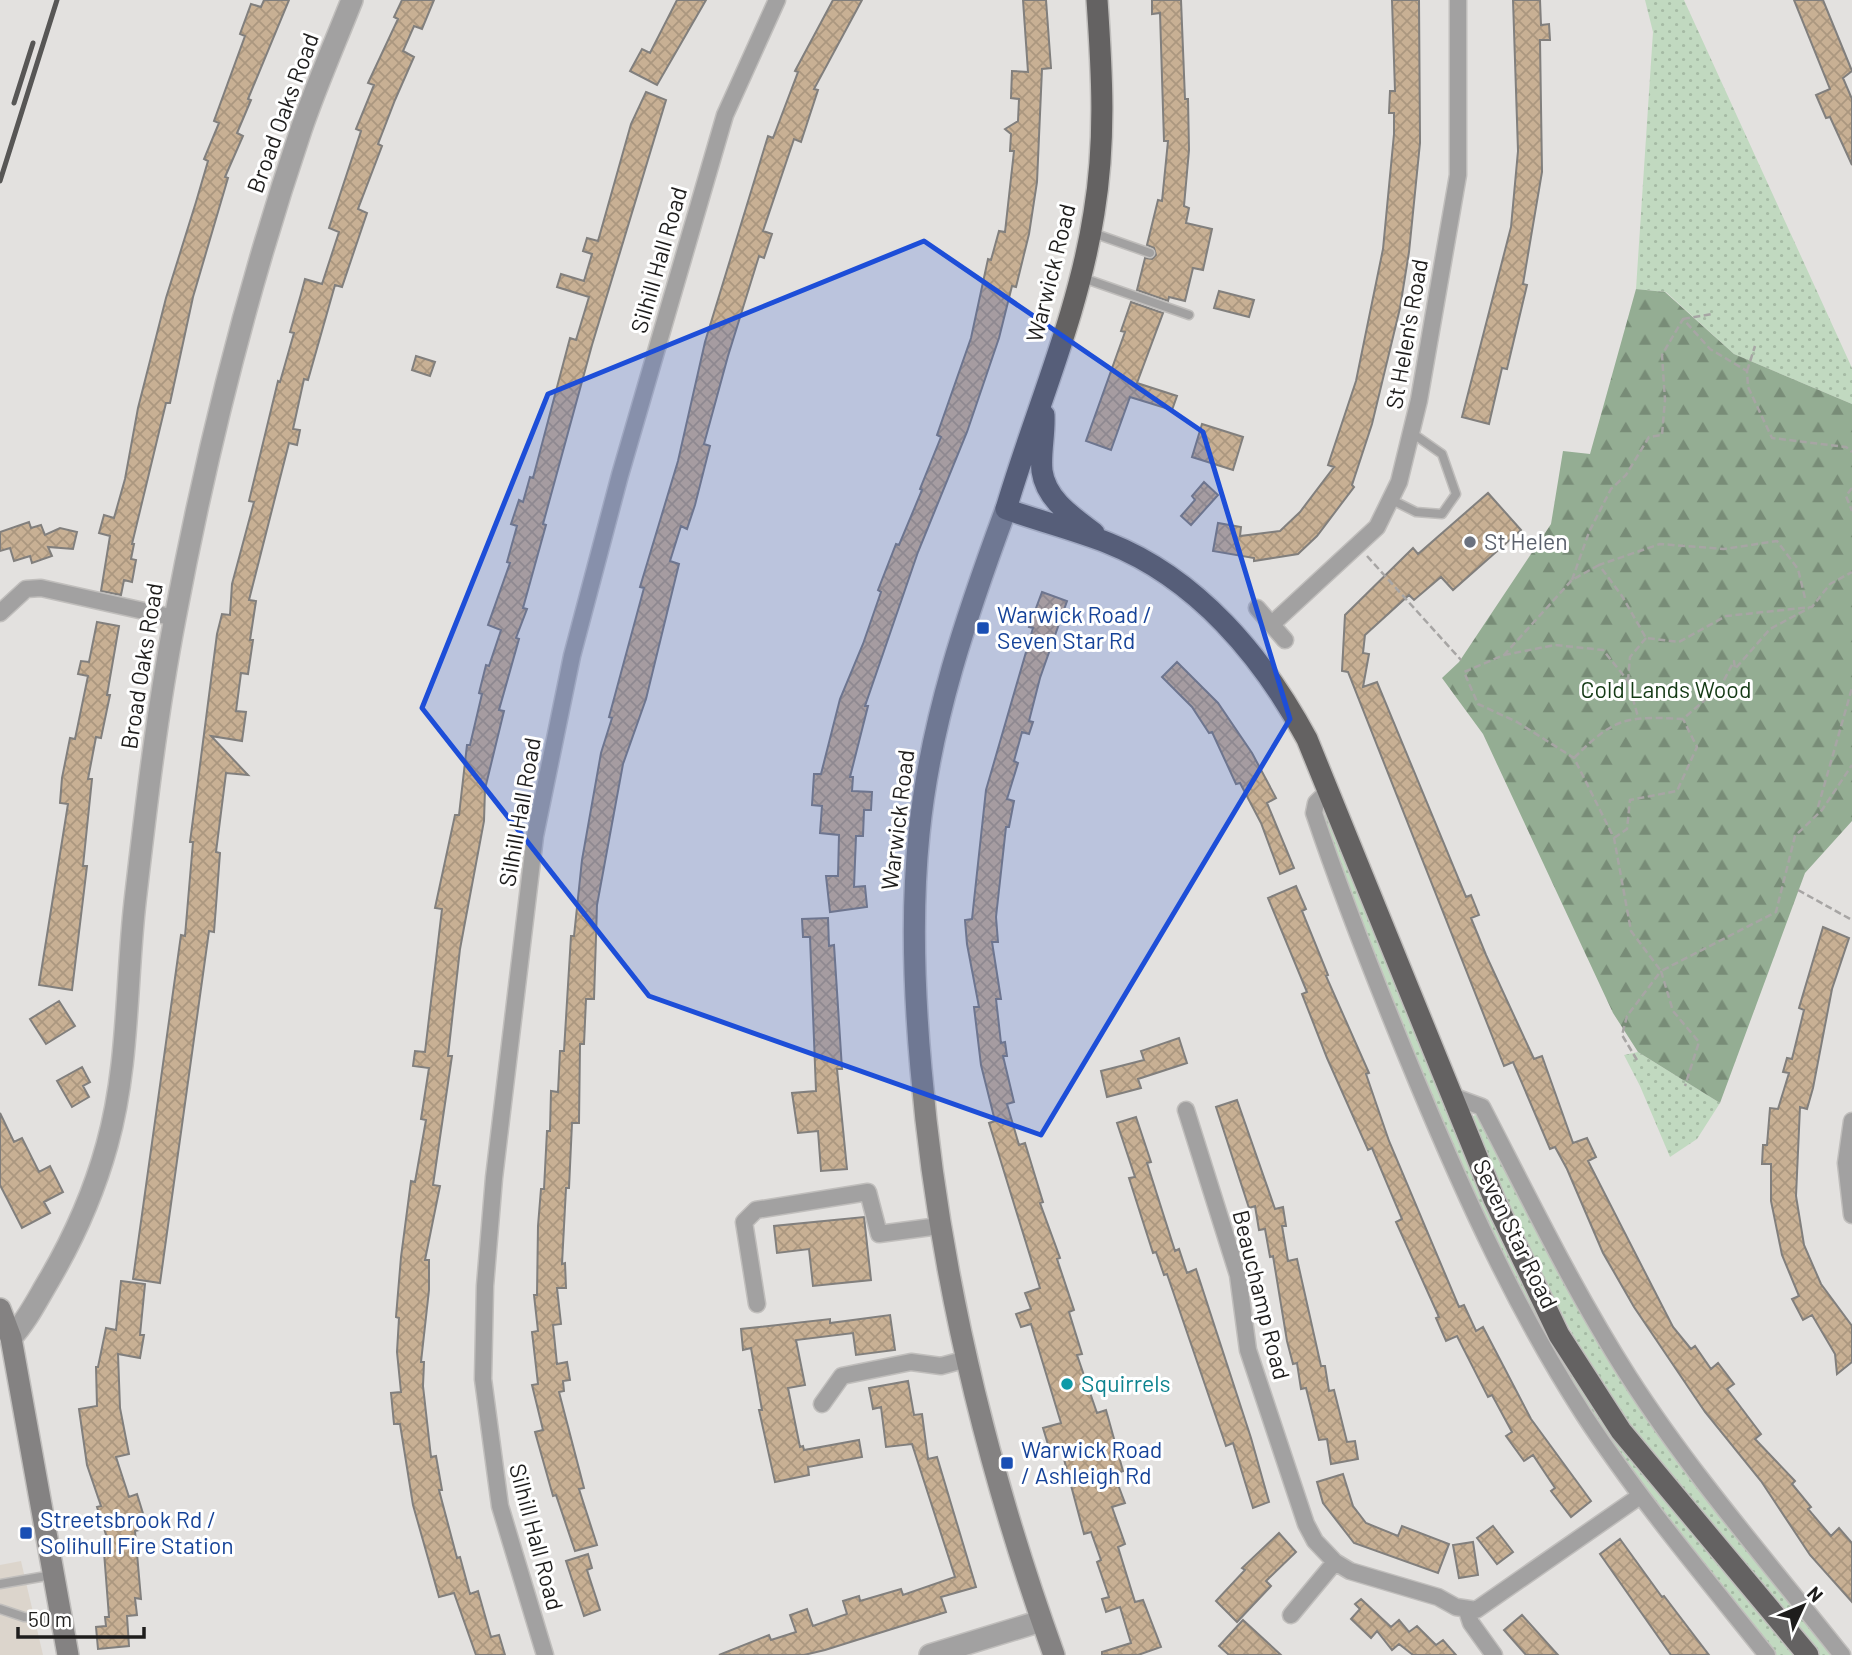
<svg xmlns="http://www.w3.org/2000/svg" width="1852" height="1655" font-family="Barlow,sans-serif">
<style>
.built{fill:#dcd5cc}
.grass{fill:url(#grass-dots)}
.forest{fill:url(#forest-firs)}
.building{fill:url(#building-cross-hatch);stroke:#817f7d;stroke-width:2}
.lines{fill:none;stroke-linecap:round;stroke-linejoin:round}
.service-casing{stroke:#c0bebc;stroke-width:11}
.minor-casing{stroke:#c0bebc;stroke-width:19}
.tertiary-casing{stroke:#c0bebc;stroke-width:24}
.secondary-casing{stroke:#c0bebc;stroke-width:24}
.trunk-casing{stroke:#c0bebc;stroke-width:24}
.path{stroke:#a7a5a4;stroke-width:2.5;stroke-dasharray:7 3.5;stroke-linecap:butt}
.service{stroke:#a2a1a1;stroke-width:8}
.minor{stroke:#a2a1a1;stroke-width:16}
.tertiary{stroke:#a2a1a1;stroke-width:21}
.secondary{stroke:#848282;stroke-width:21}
.trunk{stroke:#646262;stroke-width:21}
.rail{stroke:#575655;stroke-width:5}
.marked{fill:#1d4ed8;fill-opacity:0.2;stroke:#1d4ed8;stroke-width:5;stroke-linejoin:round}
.worship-dot{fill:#6b7280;stroke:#fff;stroke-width:2.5}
.transit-dot{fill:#1a4fb4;stroke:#fff;stroke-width:2.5}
.culture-dot{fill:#0f9aa8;stroke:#fff;stroke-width:2.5}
.labels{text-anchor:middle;stroke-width:6;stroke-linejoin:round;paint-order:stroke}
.street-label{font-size:23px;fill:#1e1d1c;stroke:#fff}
.worship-label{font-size:23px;fill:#5b616d;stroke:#fff;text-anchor:start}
.transit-label{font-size:23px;fill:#164399;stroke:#fff;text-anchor:start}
.park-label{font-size:23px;fill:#143a15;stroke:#fff}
.culture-label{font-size:23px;fill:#0d838f;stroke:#fff;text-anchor:start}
</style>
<defs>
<pattern id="grass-dots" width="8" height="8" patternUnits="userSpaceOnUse" patternTransform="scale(1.75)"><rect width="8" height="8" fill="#c1d9c0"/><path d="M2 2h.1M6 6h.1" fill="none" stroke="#a5baa4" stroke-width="1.8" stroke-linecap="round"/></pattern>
<pattern id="forest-firs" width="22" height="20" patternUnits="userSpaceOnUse" patternTransform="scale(1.75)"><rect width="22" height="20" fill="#94ad93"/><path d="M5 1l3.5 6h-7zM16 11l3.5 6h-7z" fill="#788c77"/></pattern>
<pattern id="building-cross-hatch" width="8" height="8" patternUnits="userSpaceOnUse" patternTransform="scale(1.75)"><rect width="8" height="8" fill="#c8b094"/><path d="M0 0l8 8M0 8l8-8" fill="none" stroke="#ab977f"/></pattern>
</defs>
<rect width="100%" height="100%" fill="#e3e1df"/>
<path class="built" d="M21 1561 43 1655H0V1565Z"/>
<path class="grass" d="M1645 0H1684L1852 368V404L1734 354 1666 292 1636 289 1653 32Z
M1327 814 1485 1202 1540 1321 1600 1418 1642 1474 1796 1655H1773L1636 1481 1550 1353 1475 1204 1341 878 1323 817Z
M1638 1052 1720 1103 1697 1139 1670 1157 1640 1086 1624 1055Z
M1475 1115 1483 1119 1575 1293 1834 1655H1820L1646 1447 1593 1372 1521 1238 1472 1117Z"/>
<path class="forest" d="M1636 289 1665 292 1734 354 1852 404V821L1805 873 1720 1103 1638 1052 1613 1013 1483 734 1442 678 1459 662 1551 524 1563 451 1590 454Z"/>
<path class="building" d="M264 0H289L248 99 251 100 237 133 243 136 225 177 228 178 193 297 170 403H166L132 544H134L131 559 136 560 132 582 124 580 121 595 101 591 110 536 99 533 104 515 114 518 125 479 138 408 166 298 196 202 208 161 204 159 219 123 214 121 245 36 240 34 251 4 261 7Z
M402 0H434L422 29 414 26 403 51 414 57 395 100 378 144 382 146 358 209 367 213 342 287 335 285 308 380 304 379 293 429 300 430 297 445 289 443 249 600 256 601 250 640H253L248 674 241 673 236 711 246 712 242 741 211 736 248 775 226 773 216 852 220 853 214 932 209 931 160 1283 133 1279 181 935 185 936 193 842H190L217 634 222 614 230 615 232 584 254 502 249 501 278 381 280 382 294 333 290 332 301 294 305 279 322 284 339 232 329 228 361 131 356 129 374 85 368 83 398 19 394 17Z
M677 0H706L657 85 630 71 642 49 650 53Z
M833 0H862L814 89 818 90 801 142 794 139 763 231 772 234 764 258 759 256 728 356 704 444 710 446 695 505 687 529 681 526 670 561 679 564 646 699 623 764 597 905 594 999H586L584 1044H580L579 1123H572L569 1188H566L562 1264 565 1263 566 1288H557L561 1324 553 1325 557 1364 567 1362 570 1380 563 1381 564 1391 559 1392 584 1488 579 1489 597 1545 575 1551 556 1495 553 1496 535 1432 543 1430 532 1385 538 1384 532 1332 538 1331 534 1295H537L538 1226 541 1189H544L547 1131H550L551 1091 558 1092 560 1051H564L571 936H574L582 860 601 753 612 718 609 717 644 588 640 587 678 461 705 342 768 136 773 138 798 72 795 71Z
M1023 0H1046L1051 68 1042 69 1037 182 1029 234 1016 287 1012 286 999 338 967 432 918 552 865 706H868L850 777H853L852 791 872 792 871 810H864L863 836H856L854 887 865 886 867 907 830 912 826 876H838L839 835 820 833 822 806 812 805 814 774H821L840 699 863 644 881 592 878 590 896 544 899 545 922 490 920 489 941 437 937 435 971 338 988 259 991 260 999 231 1005 232 1014 151H1010L1011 134 1005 129 1018 121 1019 99 1011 98 1012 71 1028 72Z
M1152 0H1181L1185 99H1188L1189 150 1184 206 1189 208 1186 223 1212 229 1203 270 1193 268 1185 301 1169 297 1168 301 1137 290 1145 258 1152 259 1156 255 1154 248 1147 245 1158 200 1162 201 1168 141H1164L1160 13 1152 14Z
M1392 0H1419L1420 143 1409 252 1400 308 1372 424 1352 485 1354 487 1317 536 1298 554 1254 561V558L1213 551 1218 523 1241 527 1240 536 1280 531 1300 512 1334 467 1328 465 1356 381 1383 249 1394 134V113H1389L1390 91H1395Z
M1513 0H1540L1541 25 1549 24 1550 40H1540L1542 172 1523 284 1527 285 1507 369 1502 368 1489 424 1462 417 1511 227 1518 151Z
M1794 0H1823L1852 71 1843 78 1852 99V165L1830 117 1826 118 1816 95 1830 89Z
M646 92 666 100 592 345 543 524 546 525 523 608 527 609 516 638 519 639 499 710 504 711 485 789 484 821 460 949 448 1056H452L433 1185 440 1186 425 1260H429V1290L421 1362H424L423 1386 431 1457 436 1456 442 1490H439L457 1558 460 1557 470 1594 478 1591 491 1637 499 1635 505 1655H476L454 1593 439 1597 413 1505 400 1424H394L391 1393 401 1392 397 1352 399 1318 396 1317 401 1257 411 1181 415 1182 426 1120 421 1119 429 1068 413 1066 415 1051 425 1052 442 909 435 908 455 815H459L467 745H470L482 694 479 693 486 665 489 666 501 630 488 625 510 563 507 562 517 526 511 524 519 500 523 502 530 477 533 478 570 338 576 340 589 297 557 287 561 274 584 281 592 254 583 251 587 238 598 241 631 124Z
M1219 291 1254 300 1249 317 1214 308Z
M1131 302 1163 313 1137 383 1177 396 1172 410 1130 397 1111 450 1086 441 1125 332 1121 331Z
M416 356 435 362 430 376 412 370Z
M1202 424 1243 437 1233 470 1192 457Z
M1204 482 1218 495 1191 525 1181 516 1195 500 1192 496Z
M1488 493 1521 530 1453 590 1441 577 1414 600 1409 595 1365 635 1363 653 1369 654 1363 687 1377 682 1466 897 1471 895 1479 915 1471 918 1486 955 1534 1059 1542 1056 1573 1143 1587 1138 1596 1157 1588 1161 1673 1327 1691 1349 1695 1346 1711 1369 1718 1363 1734 1384 1727 1389 1761 1434 1755 1439 1795 1481 1792 1484 1811 1507 1808 1509 1831 1536 1839 1528 1852 1543V1602L1810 1555 1761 1481 1705 1412 1634 1307 1603 1253 1567 1169 1555 1147 1550 1149 1513 1062 1504 1066 1348 672 1342 671 1345 615 1413 548 1418 554Z
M29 522 31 528 41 525 45 535 60 528 77 532 73 549 48 547 52 556 32 563 30 556 14 561 10 548 0 551V532Z
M1042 592 1067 601 1040 678 1029 721 1033 722 1029 734 1022 732 1014 761 1018 763 1007 799 1014 801 1009 827H1006L996 917 998 942H992L1001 999H996L1001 1043 1005 1042 1007 1056H1003L1014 1102 1007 1104 1019 1145 1025 1143 1043 1202 1040 1203 1060 1258 1057 1259 1074 1310 1069 1312 1082 1354 1077 1355 1097 1413 1106 1410 1123 1471 1114 1474 1125 1503 1112 1507 1125 1544 1118 1547 1135 1602 1143 1600 1161 1647 1138 1655H1102V1652L1131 1643 1120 1607 1106 1612 1102 1599 1109 1597 1097 1562 1101 1560 1091 1532 1084 1534 1061 1448 1050 1451 1043 1428 1061 1423 1031 1324 1021 1327 1016 1314 1031 1309 1025 1293 1040 1288 989 1123 995 1121 981 1065 974 1007H979L967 944 965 920 972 919 986 790 1033 628 1029 627Z
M97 622 119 626 107 695H110L101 738 96 737 88 779H92L83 866H87L72 990 39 985 68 804 60 803 62 778 70 738 75 739 88 676 78 674 81 661 89 662Z
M1177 662 1218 703 1252 753 1276 798 1267 803 1294 868 1280 874 1261 823 1240 783 1236 784 1212 732 1209 733 1192 707 1162 677Z
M1296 886 1306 909 1302 911 1328 975 1326 976 1369 1073 1366 1074 1389 1141 1459 1307 1464 1305 1476 1331 1483 1327 1531 1419 1591 1501 1571 1517 1551 1491 1555 1488 1533 1455 1524 1461 1506 1436 1512 1432 1492 1395 1488 1397 1457 1336 1446 1341 1436 1318 1439 1317 1396 1222 1402 1219 1372 1148 1368 1150 1327 1058 1302 994 1307 992 1268 898Z
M828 918 829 946 834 945 842 1069H837L847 1169 821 1171 818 1131 798 1133 792 1093 816 1091 810 937H803L802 919Z
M1823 927 1849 938 1832 989 1813 1088 1807 1109 1800 1107 1796 1196 1804 1245 1821 1284 1852 1326V1362L1837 1374 1835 1354 1812 1315 1803 1320 1792 1299 1799 1296 1782 1255 1771 1201V1164H1762L1763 1145H1767L1770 1108 1778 1109 1789 1073 1783 1072 1787 1058 1792 1059 1804 1010 1799 1008Z
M59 1001 75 1026 46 1044 30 1019Z
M1179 1038 1187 1063 1138 1079 1141 1088 1107 1097 1101 1071 1144 1060 1141 1051Z
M82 1067 90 1082 83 1086 89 1097 72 1107 57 1081Z
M1237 1100 1275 1209 1283 1207 1286 1226H1282L1288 1261 1297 1259 1321 1366H1325L1329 1391 1334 1390 1347 1442 1355 1441 1358 1459 1331 1464 1327 1439 1319 1440 1306 1388 1301 1389 1297 1363 1293 1364 1287 1341 1273 1256 1270 1257 1265 1229 1259 1230 1255 1206 1249 1208 1216 1107Z
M0 1113 14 1142 22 1138 39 1172 50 1166 63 1192 44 1202 50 1213 22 1228 0 1185Z
M1136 1117 1151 1162 1147 1163 1175 1251 1179 1249 1187 1273 1196 1269 1251 1438 1269 1502 1253 1508 1233 1443 1226 1446 1167 1274 1164 1275 1156 1252 1153 1253 1129 1178 1135 1177 1117 1123Z
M864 1217 871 1280 813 1286 809 1249 777 1253 774 1226Z
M121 1281 145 1284 140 1335H144L140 1358 118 1354 120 1408 129 1454 116 1457 129 1497 137 1494 145 1520 141 1522 143 1529 135 1531 141 1599 135 1598 137 1615 127 1616 129 1646 98 1649 96 1627 106 1626 105 1617H109L103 1539 107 1538 97 1507 101 1506 87 1465 79 1409 97 1406 96 1367H98L106 1328 116 1330Z
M890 1315 895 1350 856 1355 853 1333 796 1340 805 1385 788 1388 800 1447 803 1446 804 1450 859 1440 862 1457 808 1467 809 1475 775 1482 759 1410H762L751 1348 743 1350 741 1329 830 1319V1323Z
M908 1381 914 1415 922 1414 928 1459 937 1457 976 1587 941 1597 946 1612 825 1650 804 1655H719L769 1635 771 1640 796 1632 790 1615 807 1609 813 1626 847 1614 843 1601 859 1596 860 1601 901 1589 903 1595 955 1577 912 1444 886 1447 881 1407 873 1409 869 1388Z
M1343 1474 1353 1506 1366 1523 1398 1536 1402 1526 1449 1544 1438 1573 1354 1543 1323 1503 1317 1482Z
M1493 1526 1513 1552 1497 1564 1477 1538Z
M1279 1533 1296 1552 1266 1581 1271 1586 1237 1622 1216 1601 1245 1570 1242 1568Z
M1620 1539 1662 1597 1664 1596 1709 1655H1671L1600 1554Z
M1473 1542 1478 1575 1459 1578 1453 1545Z
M588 1554 592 1568 587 1570 600 1610 584 1616 566 1561Z
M1361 1599 1391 1627 1399 1620 1409 1632 1417 1626 1436 1645 1443 1640 1456 1655H1413L1399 1644 1392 1650 1377 1631 1371 1638 1351 1619 1360 1609 1355 1604Z
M1522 1615 1558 1655H1526L1504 1630Z
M1243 1620 1281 1655H1229L1219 1646Z"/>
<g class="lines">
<g class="service-casing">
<path id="service" d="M1093 233 1150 253
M1083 278 1189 315
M1392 500 1416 512 1442 514 1456 494 1442 454 1412 433
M0 1584 52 1575
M0 1609 24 1617 59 1619"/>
</g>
<g class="minor-casing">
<path id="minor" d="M1257 608 1285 640
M0 613 26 589 41 588 175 618
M1272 624 1377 527 1399 482 1419 400 1458 175V0
M1328 791 1316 803 1314 813C1345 905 1381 995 1418 1084 1466 1199 1517 1311 1584 1415 1639 1499 1704 1576 1767 1655
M1452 1096 1482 1107C1529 1198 1574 1291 1629 1377 1692 1475 1770 1564 1842 1655
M1186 1110 1238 1275 1248 1350 1306 1524 1315 1541 1335 1562 1291 1615
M1852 1121 1846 1163 1852 1215
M757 1304 744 1222 756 1210 868 1192 879 1234 939 1226
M822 1404 842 1376 911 1362 941 1366 967 1359
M1335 1562 1350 1571 1438 1597 1456 1607 1476 1610 1640 1496
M1467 1611 1471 1623 1494 1655
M545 1655 500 1506 483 1379 485 1286 494 1178 535 836 572 656 620 475 725 115 777 0"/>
</g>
<g class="tertiary-casing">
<path id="tertiary" d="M11 1338C27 1321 37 1300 49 1280 73 1239 94 1192 107 1145 129 1067 126 982 135 902 146 807 157 712 175 618 206 453 247 289 301 130 316 86 335 43 352 0
M930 1655 1041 1621"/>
</g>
<g class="secondary-casing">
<path id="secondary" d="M1006 509C967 614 930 722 919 834 911 912 914 991 921 1069 938 1269 986 1466 1054 1655
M0 1309 11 1338 68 1655"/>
</g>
<g class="trunk-casing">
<path id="trunk" d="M1097 0C1102 72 1106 141 1094 213 1078 316 1035 411 1006 509 1039 521 1075 530 1108 543 1197 578 1263 657 1307 739L1494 1199 1559 1335 1621 1431 1808 1655
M1044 415C1045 434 1040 453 1042 471 1046 500 1073 517 1094 533"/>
</g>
<path class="path" d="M1683 319 1712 314
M1747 371 1755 346
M1852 488 1846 496 1852 511
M1367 556 1461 660
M1599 565 1572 580 1504 655 1464 672 1478 704 1517 722 1574 758 1614 838 1631 931 1661 971 1776 912 1795 836 1822 810 1852 765
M1572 580 1589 532 1611 489 1626 475 1649 437 1662 435 1665 400 1662 355 1683 319 1710 349 1747 371 1748 387 1772 438 1846 447 1852 452
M1805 598 1798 569 1777 541 1724 549 1660 544 1599 565 1622 596 1646 638 1679 642 1726 616 1812 607 1830 584 1852 572
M1504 655 1555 645 1603 650 1628 681 1638 717
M1628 681 1630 657 1646 638
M1574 758C1615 717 1626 716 1683 719L1721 686 1734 661 1735 669 1770 629 1809 608
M1818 807 1852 688
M1614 838 1627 829 1630 800 1677 791 1697 747 1683 719
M1798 890 1852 920
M1661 971 1673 1011 1699 1042 1685 1086
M1637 1060 1622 1035 1627 1016 1661 971"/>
<use href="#service" class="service"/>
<use href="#minor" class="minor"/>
<use href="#tertiary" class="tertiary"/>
<use href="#secondary" class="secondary"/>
<use href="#trunk" class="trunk"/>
<path class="rail" d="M14 103 33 43
M0 181 57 0"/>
</g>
<path class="marked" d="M924 241 1203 432 1290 719 1041 1135 649 996 422 708 548 394Z"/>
<circle class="worship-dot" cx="1470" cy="542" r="7"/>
<g class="transit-dot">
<rect x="976" y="621" width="14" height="14" rx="3.5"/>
<rect x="1000" y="1456" width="14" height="14" rx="3.5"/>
<rect x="19" y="1526" width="14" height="14" rx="3.5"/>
</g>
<circle class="culture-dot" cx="1067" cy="1384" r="7"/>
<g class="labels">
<g class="street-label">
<text transform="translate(283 113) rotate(-70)" y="8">Broad Oaks Road</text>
<text transform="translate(659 260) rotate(-74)" y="8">Silhill Hall Road</text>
<text transform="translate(1051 273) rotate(-76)" y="8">Warwick Road</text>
<text transform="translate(1407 334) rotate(-80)" y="8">St Helen's Road</text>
<text transform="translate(142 666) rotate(-81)" y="8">Broad Oaks Road</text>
<text transform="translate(520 812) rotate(-80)" y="8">Silhill Hall Road</text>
<text transform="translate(898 820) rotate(-83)" y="8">Warwick Road</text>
<text transform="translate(1515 1234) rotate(64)" y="8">Seven Star Road</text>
<text transform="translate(1261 1295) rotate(76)" y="8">Beauchamp Road</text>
<text transform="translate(536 1537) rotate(75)" y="8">Silhill Hall Road</text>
</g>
<g class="worship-label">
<text x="1484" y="550">St Helen</text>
</g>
<g class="transit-label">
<text x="997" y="623">Warwick Road /<tspan x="997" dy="26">Seven Star Rd</tspan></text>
<text x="1021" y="1458">Warwick Road<tspan x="1021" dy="26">/ Ashleigh Rd</tspan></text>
<text x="40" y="1528">Streetsbrook Rd /<tspan x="40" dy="26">Solihull Fire Station</tspan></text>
</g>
<g class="park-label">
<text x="1666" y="698">Cold Lands Wood</text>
</g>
<g class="culture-label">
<text x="1081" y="1392">Squirrels</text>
</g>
</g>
<g transform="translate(1803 1606) rotate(46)" stroke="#ffffff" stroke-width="5" paint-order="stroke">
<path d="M0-5L12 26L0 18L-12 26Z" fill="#1e1d1c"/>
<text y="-10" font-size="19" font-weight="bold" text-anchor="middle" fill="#1e1d1c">N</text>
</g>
<path d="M18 1627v10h126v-10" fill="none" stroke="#1e1d1c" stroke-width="3.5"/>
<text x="28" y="1627" font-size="21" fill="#1e1d1c" stroke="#ffffff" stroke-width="5" paint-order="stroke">50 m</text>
</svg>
